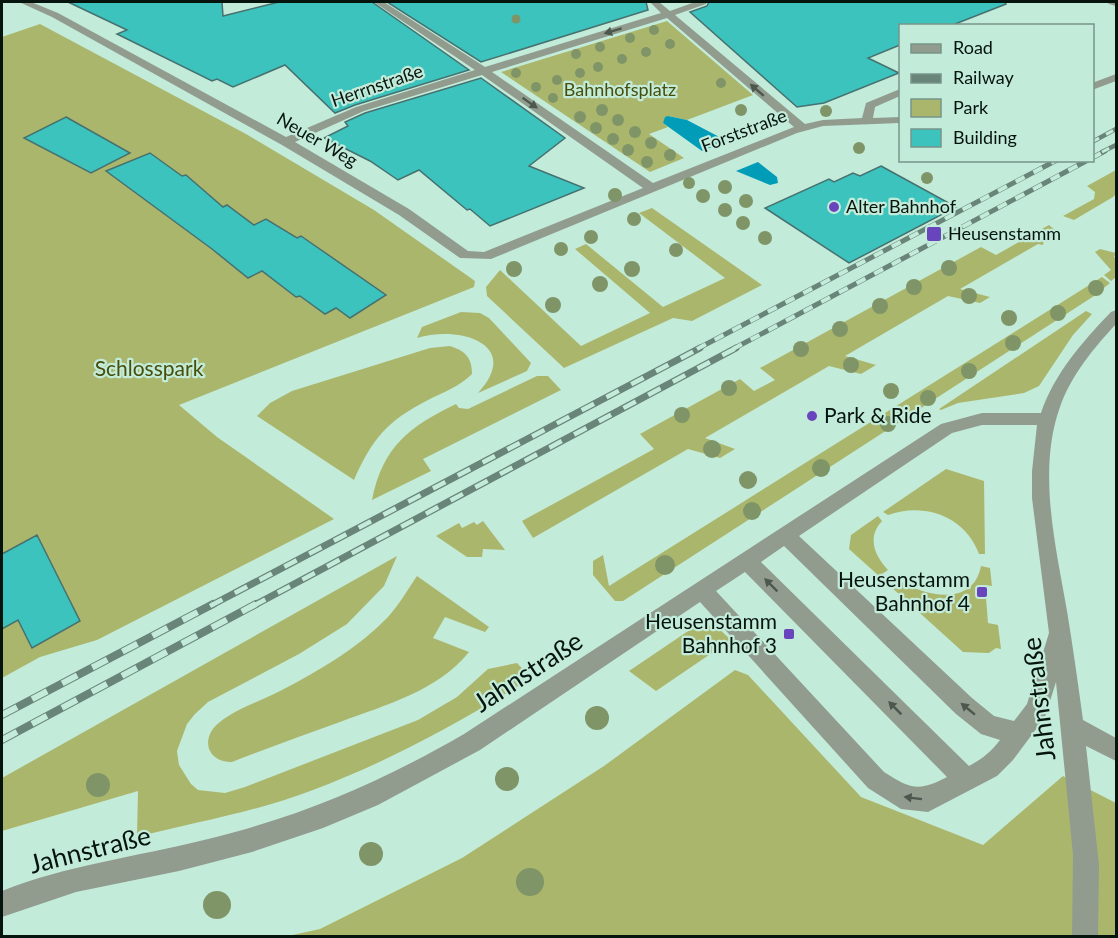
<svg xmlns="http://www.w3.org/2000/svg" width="1118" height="938" font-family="Lato,sans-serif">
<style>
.green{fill:#abb66d}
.water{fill:#009cb8}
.building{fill:#3cc3be;stroke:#46716f;stroke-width:1.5}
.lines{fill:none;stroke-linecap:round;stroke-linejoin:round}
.minor{fill:#919c8f;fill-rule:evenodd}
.rail-far3-casing{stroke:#698478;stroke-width:4.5}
.rail-far2-casing{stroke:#698478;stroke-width:5}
.rail-far1-casing{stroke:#698478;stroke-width:7}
.rail-casing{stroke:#698478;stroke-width:8}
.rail-far3{stroke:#c3ebd9;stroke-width:3;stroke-dasharray:8;stroke-linecap:butt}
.rail-far2{stroke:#c3ebd9;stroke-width:4;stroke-dasharray:10;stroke-linecap:butt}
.rail-far1{stroke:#c3ebd9;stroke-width:4.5;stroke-dasharray:14;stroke-linecap:butt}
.rail{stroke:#c3ebd9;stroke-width:6;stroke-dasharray:17;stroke-linecap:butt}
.tree{fill:#7f9567}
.oneway{fill:#4c584e}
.poi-dot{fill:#6945bd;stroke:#c3ebd9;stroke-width:2}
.labels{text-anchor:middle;stroke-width:4.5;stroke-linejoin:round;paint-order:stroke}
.far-street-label{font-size:18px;fill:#06140e;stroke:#c3ebd9}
.far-park-label{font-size:18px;fill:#474e0a;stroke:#c3ebd9}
.far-poi-label{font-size:18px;fill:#06140e;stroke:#c3ebd9;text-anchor:start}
.park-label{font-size:21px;fill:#474e0a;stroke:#c3ebd9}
.poi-label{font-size:21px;fill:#06140e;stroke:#c3ebd9;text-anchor:end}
.near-street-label{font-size:26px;fill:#06140e;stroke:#c3ebd9}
</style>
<rect width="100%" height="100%" fill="#c3ebd9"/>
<path class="green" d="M667 21 753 95 687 120 668 116 663 123 668 127 649 134 684 158 650 172 501 72Z
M40 24 246 134 374 210 475 281 474 287 179 405 217 437 334 519 97 640 40 657 2 678V37Z
M1116 170V194L1113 197 1074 220 1063 216 1094 199 1095 192 1087 186Z
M652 208 762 285 692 321 673 318 564 368 487 296 486 287 500 270 581 346 650 313 575 249 586 244 663 307 725 278 639 213Z
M1049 225 1055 230 1045 235 1043 245 1038 244 960 289 990 297 980 303 948 296 845 356 876 365 861 374 829 366 705 438 735 449 720 458 688 449 533 538 522 521 654 449 640 434 740 379 754 391 775 380 760 368 981 247 996 255Z
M1100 249 1116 253 1114 257 1116 258V277L1111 281 1104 275 1111 270 1095 252Z
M1102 277 1110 283 1094 296 623 601H615L593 575V561L603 555 609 586Z
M1086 311 1092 314 1073 335 1039 386 1024 393 958 403 941 410 939 409Z
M461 312 480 313 489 318 531 363 527 371 478 393C523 344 459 325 417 338L422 327Z
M450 346C465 351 472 357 472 374 460 386 444 392 428 400 387 421 372 439 354 480L257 416 270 403 292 391 430 348Z
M537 376H548L561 390 423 459 431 471 372 500C383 446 409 427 456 404L459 408 468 409Z
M946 469 984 481 985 554H979C965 516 924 502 888 515L883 512Z
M878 516 882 521C867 537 874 555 888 570L879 576 849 549 851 535Z
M483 521 505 550 483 549 482 557H467L436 536 459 523 462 528 474 522 477 525Z
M397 556 384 586 347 624 299 654 208 702 195 714 187 724 177 751 179 765 191 784 198 790 225 793 245 787 418 720 457 697 488 669 517 663 531 678C461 722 390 761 313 790 256 812 195 822 137 837L138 791 2 831V778Z
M981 566 990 568 992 586 985 585 988 623 998 625 1001 649 996 648 989 653 963 652 890 586 898 580C924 596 973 608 981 566Z
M417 576 489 627 485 632 445 617 433 638 469 652C438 691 385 705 340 722 304 735 268 748 232 762 206 762 200 737 220 722 236 709 263 700 282 690 320 670 358 648 388 617 399 605 408 589 417 576Z
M700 623 718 628 731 640 656 691 629 671Z
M735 670 748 675 861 797 983 845 1063 776 1116 803V936H288L320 929 462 858 604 766Z"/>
<path class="water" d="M668 116 687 120 727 141 702 151 663 123 665 117Z
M758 162 777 177 778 183 770 185 736 171Z"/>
<path class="building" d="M68 2H222L223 16 279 2H372L469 70 355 105 335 113 285 65 233 87 217 79 212 81 117 34 127 30Z
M387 2H646L648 10 481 62Z
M709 2H1005L1006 4 950 26H900V45L868 58 899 73 824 103 797 107 690 12 707 6Z
M481 78 565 138 529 166 584 188 490 226 470 209 467 210 419 170 398 180 370 161 324 138 348 126 345 122 365 113Z
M66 117 130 153 91 173 24 138Z
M150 153 182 176 186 175 223 207 227 205 254 225 266 219 297 238 301 236 386 295 350 318 336 308 325 314 300 296 296 297 262 271 248 278 212 249 106 171Z
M881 166 956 207 849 263 765 208 829 179 834 182 853 173 860 176Z
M37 535 80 621 32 648 18 620 2 629V554Z"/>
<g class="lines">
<path class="minor" d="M19 2H31L58 13 286 137 356 107 475 70 374 2H384L485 67 661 13 650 2H659L670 11 695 2H707L706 4 675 15 805 124 823 120 862 118 866 103 900 89V96L875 107 873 118 900 117V123L823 126 797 133 491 259 460 258 399 215 282 145 52 17ZM667 18 794 127 653 183 492 72ZM482 75 643 188 484 252 468 251 409 209 295 142 364 111Z
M1107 2H1116V6L1109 4Z
M1116 74V81L1092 90V83Z
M1116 310V324C1094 348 1071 375 1060 407 1037 471 1056 547 1067 611 1073 647 1078 684 1083 720L1116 738V761L1086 746 1099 865 1098 936H1072L1073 855 1056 682 1045 717 1013 760 997 776 928 812 901 809 868 788 700 602 480 750 378 805 323 828 252 852 179 871 76 892 2 917V891C67 865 136 857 204 840 300 817 379 783 464 734L941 424 982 413H1041C1054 374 1083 341 1111 312ZM982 425H1037L1032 471V498L1049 633 1027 704 1014 721 994 716 972 698 799 536 952 433ZM784 546 956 714 981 734 1000 740C992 751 982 759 969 766L761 562ZM745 572 947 777C919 792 910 789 884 772L716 591Z"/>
<g class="rail-far3-casing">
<path id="rail-far3" d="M1092 142 1116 129
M1102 152 1116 145"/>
</g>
<g class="rail-far2-casing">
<path id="rail-far2" d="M1092 158 1105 151
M697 349 1057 160
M733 349 1088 160"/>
</g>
<g class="rail-far1-casing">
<path id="rail-far1" d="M210 606 700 348
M253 606 736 348"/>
</g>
<g class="rail-casing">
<path id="rail" d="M2 715 213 604
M2 740 256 604"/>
</g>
<use href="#rail-far3" class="rail-far3"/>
<use href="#rail-far2" class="rail-far2"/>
<use href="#rail-far1" class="rail-far1"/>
<use href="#rail" class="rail"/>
</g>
<g class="tree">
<circle cx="516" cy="19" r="4.5"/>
<circle cx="654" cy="30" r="5"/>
<circle cx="630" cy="38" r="5"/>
<circle cx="670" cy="44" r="5"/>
<circle cx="600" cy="47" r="5"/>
<circle cx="646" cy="52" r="5"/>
<circle cx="576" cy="54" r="5"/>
<circle cx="622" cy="59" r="5"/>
<circle cx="598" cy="67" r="5"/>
<circle cx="516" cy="73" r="5"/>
<circle cx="580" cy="73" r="5"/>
<circle cx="557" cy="80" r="5"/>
<circle cx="721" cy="83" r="5"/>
<circle cx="536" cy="87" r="5"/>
<circle cx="574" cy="92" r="5"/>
<circle cx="553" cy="98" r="5"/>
<circle cx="602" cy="110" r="6"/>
<circle cx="741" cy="110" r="6"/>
<circle cx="826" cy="111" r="6"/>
<circle cx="580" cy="117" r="6"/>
<circle cx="618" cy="120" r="6"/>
<circle cx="596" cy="128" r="6"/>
<circle cx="635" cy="132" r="6"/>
<circle cx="613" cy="139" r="6"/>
<circle cx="651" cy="143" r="6"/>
<circle cx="859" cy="148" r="6"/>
<circle cx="628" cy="150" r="6"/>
<circle cx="670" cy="155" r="6"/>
<circle cx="647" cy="162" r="6"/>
<circle cx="927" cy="178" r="6"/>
<circle cx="689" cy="183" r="6"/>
<circle cx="725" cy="187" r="7"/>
<circle cx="615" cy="195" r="7"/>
<circle cx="703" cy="196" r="7"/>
<circle cx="746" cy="201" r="7"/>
<circle cx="725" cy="210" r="7"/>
<circle cx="634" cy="219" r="7"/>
<circle cx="743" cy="223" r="7"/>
<circle cx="591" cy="237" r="7"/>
<circle cx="765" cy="238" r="7"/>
<circle cx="561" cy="249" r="7"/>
<circle cx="676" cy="250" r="7"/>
<circle cx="949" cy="268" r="8"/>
<circle cx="514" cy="269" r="8"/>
<circle cx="632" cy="269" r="8"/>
<circle cx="600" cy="284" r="8"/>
<circle cx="914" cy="287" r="8"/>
<circle cx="1096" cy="288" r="8"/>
<circle cx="969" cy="296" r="8"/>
<circle cx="553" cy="305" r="8"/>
<circle cx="880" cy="306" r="8"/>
<circle cx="1058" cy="313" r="8"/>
<circle cx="1009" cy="318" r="8"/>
<circle cx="840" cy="329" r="8"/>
<circle cx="1013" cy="343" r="8"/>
<circle cx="801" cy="349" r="8"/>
<circle cx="851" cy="365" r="8"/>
<circle cx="969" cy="371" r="8"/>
<circle cx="729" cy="388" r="8"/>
<circle cx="891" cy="391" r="8"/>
<circle cx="928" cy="398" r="8"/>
<circle cx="682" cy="415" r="8"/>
<circle cx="888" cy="424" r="8"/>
<circle cx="712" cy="449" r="9"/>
<circle cx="821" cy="468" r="9"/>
<circle cx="748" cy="480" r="9"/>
<circle cx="752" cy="511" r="9"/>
<circle cx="665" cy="565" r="10"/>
<circle cx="597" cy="718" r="12"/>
<circle cx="507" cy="779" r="12"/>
<circle cx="98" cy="785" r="12"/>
<circle cx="371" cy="854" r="12"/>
<circle cx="530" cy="882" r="14"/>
<circle cx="217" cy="905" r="14"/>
</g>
<defs><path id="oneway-solid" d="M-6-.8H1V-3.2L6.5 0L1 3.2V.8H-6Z" transform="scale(1.5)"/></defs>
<g class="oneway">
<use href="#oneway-solid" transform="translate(613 31) rotate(163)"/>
<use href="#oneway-solid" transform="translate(757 90) rotate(-139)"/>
<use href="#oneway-solid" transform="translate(530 103) rotate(35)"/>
<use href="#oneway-solid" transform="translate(771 585) rotate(-135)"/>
<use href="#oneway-solid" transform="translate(895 708) rotate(-135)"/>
<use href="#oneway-solid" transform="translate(968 709) rotate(-141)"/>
<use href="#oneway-solid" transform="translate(913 798) rotate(-173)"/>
</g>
<g class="poi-dot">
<circle cx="834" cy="207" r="6"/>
<rect x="926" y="226" width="16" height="16" rx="3"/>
<circle cx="812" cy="416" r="6"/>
<rect x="976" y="586" width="12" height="12" rx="3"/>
<rect x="783" y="628" width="12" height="12" rx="3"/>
</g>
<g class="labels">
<g class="far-street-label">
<text transform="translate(377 86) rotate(-19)" y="6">Herrnstraße</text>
<text transform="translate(744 131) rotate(-21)" y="6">Forststraße</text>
<text transform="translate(317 140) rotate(30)" y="6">Neuer Weg</text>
</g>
<g class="far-park-label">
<text x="620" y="96">Bahnhofsplatz</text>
</g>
<g class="far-poi-label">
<text x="846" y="213">Alter Bahnhof</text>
<text x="948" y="240">Heusenstamm</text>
</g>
<g class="park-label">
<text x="149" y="376">Schlosspark</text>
</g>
<g class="poi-label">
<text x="824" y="423" text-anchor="start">Park &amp; Ride</text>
<text x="970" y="587">Heusenstamm<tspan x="970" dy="24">Bahnhof 4</tspan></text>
<text x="777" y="629">Heusenstamm<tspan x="777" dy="24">Bahnhof 3</tspan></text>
</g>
<g class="near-street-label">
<text transform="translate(528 672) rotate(-33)" y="9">Jahnstraße</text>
<text transform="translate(1039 699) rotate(-97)" y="9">Jahnstraße</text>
<text transform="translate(90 850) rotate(-14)" y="9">Jahnstraße</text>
</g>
</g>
<rect width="1118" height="938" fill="none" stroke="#06140e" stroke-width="6"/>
<rect x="899" y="24" width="195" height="138" fill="#c3ebd9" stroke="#779588" stroke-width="1.5"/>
<rect x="911" y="44" width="30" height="9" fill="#919c8f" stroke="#779588" stroke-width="1.5"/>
<text x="953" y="54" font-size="18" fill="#06140e">Road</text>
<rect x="911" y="74" width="30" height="9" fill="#698478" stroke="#779588" stroke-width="1.5"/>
<text x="953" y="84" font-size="18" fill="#06140e">Railway</text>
<rect x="911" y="99" width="30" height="18" fill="#abb66d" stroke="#779588" stroke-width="1.5"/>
<text x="953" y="114" font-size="18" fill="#06140e">Park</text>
<rect x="911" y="129" width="30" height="18" fill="#3cc3be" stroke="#779588" stroke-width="1.5"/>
<text x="953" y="144" font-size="18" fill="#06140e">Building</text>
</svg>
